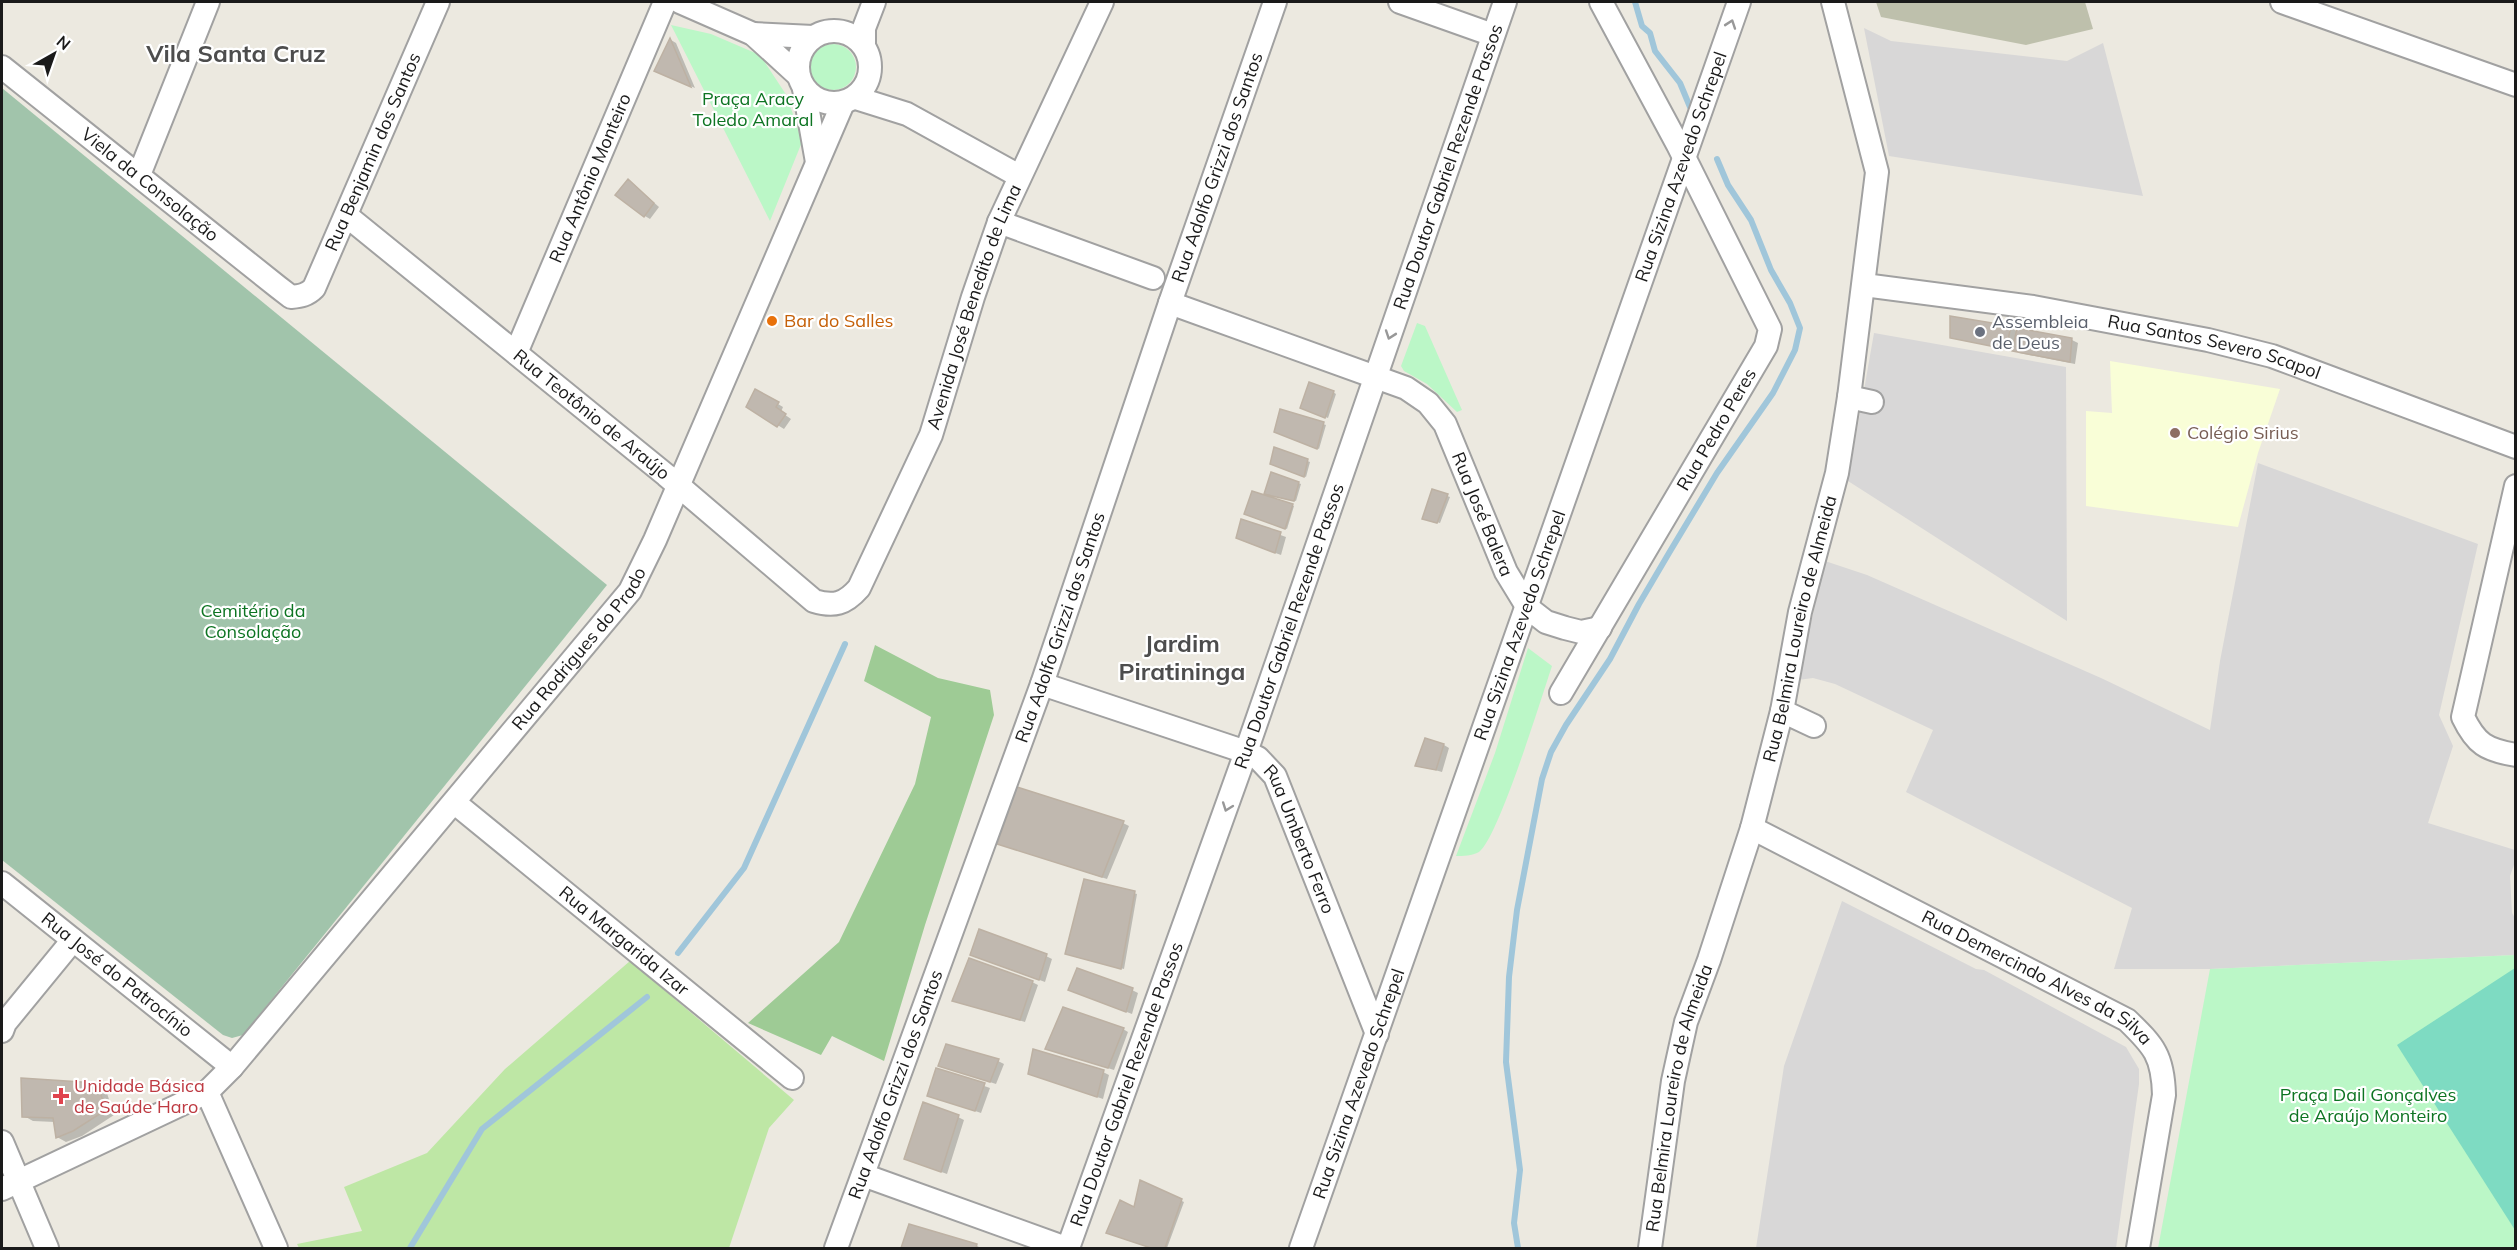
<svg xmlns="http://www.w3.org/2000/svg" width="2517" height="1250" font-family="Mulish,sans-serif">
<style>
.residential{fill:#d8d7d7}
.education{fill:#f9fed7}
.construction{fill:#bec0ac}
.grass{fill:#bee7a5}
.forest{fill:#9ecb95}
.cemetery{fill:#a1c4ab}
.park{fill:#bbf7c7}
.pitch{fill:#7edbc2}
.shadow{fill:#0003}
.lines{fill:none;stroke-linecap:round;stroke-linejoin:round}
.stream{stroke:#a0c6da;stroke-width:6}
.building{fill:#c0b8af;stroke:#bdb1a3;stroke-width:1.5}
.minor-casing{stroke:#a1a1a1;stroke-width:26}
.minor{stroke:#fff;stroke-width:22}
.oneway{stroke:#989898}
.food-dot{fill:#e8710a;stroke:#fff;stroke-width:2}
.worship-dot{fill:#6b7280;stroke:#fff;stroke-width:2}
.education-dot{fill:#8d6e63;stroke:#fff;stroke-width:2}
.health-dot{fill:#e0444e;stroke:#fff;stroke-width:2}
.labels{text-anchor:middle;stroke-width:4.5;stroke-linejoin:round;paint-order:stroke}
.park-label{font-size:18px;fill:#0d7422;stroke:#fff}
.street-label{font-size:18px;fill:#1a1a1a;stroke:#fff}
.food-label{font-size:18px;fill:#c56008;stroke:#fff;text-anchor:start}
.worship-label{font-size:18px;fill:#5b616d;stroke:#fff;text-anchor:start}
.education-label{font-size:18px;fill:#785e54;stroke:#fff;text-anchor:start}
.health-label{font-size:18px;fill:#be3a42;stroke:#fff;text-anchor:start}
.district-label{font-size:24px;font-weight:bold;fill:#4d4d4d;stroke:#fff}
</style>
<rect width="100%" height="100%" fill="#ece9e0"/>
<path class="residential" d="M1864 28 1891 41 2067 61 2103 43 2143 196 1889 156Z
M1874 333 2066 367 2067 621 1848 481Z
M2258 463 2478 544 2439 715 2453 746 2428 823 2515 850V862L2510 876 2512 913 2515 918V955L2210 969H2114L2132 908 1906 792 1933 730 1835 684 1813 678 1798 680 1825 561 1867 575 2101 678 2210 730 2220 661Z
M1842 901 1976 969 1984 970 2126 1047 2139 1069V1084L2116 1248H1756L1784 1066Z"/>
<path class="education" d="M2110 361 2280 389 2258 453 2238 527 2086 506V411L2112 413Z"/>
<path class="construction" d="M1876 2H2085L2093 29 2026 45 1881 17Z"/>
<path class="grass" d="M630 961 794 1100 769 1128 729 1248H299L297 1244 362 1231 344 1187 427 1153 505 1069Z"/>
<path class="forest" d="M875 645 938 678 990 690 994 715 925 925 884 1061 832 1036 821 1055 748 1023 839 942 915 784 931 717 864 681Z"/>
<path class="cemetery" d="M2 88 607 585 243 1035 232 1038 223 1035 2 860Z"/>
<path class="park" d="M671 25 711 34 760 55 787 96 802 142 770 221Z
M810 67a23 23 0 1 1 46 0a23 23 0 1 1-46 0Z
M1417 323 1425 326 1462 410 1457 412 1427 384 1404 371 1401 366Z
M1528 648 1552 666C1542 696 1498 839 1479 852 1472 856 1463 856 1456 856L1495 753Z
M2515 955V1248H2158L2210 969Z"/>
<path class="pitch" d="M2515 968V1230L2397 1045Z"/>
<path class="shadow" d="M671 40 676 43 695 88 662 74Z
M634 185 659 207 650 219 645 216Z
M2010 327 2018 332 2072 340 2078 343 2075 364 2019 353 2014 349 1952 337Z
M756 391 783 407 781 412 791 419 784 429 748 407Z
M1333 392 1336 394 1328 418 1304 409Z
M1323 424 1326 425 1319 449 1278 432Z
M1275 449 1310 462 1306 477 1274 465Z
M1272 474 1301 484 1296 501 1272 495V498L1294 506 1287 529 1248 515 1265 496Z
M1433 491 1450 497 1440 523 1426 519Z
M1242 521 1286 537 1281 555 1243 541Z
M1444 745 1449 748 1442 772 1417 765Z
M1123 823 1129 826 1107 879 1005 846Z
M1085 881 1137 894 1124 969 1069 954Z
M1046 956 1052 959 1045 982 977 957Z
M1032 982 1038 985 1025 1022 954 1001Z
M1132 990 1138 993 1132 1014 1076 992Z
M1123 1029 1128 1032 1114 1070 1053 1051Z
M998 1061 1004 1064 996 1084 940 1066Z
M937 1070 990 1088 981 1113 929 1095Z
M1103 1072 1109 1075 1103 1099 1036 1076Z
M96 1084 106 1090 114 1115 82 1136 66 1142 57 1137 55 1122 33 1121 24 1116Z
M958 1117 964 1120 947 1174 911 1161Z
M1141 1182 1184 1202 1167 1248H1153L1110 1234 1135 1209Z
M910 1226 977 1246 979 1247 903 1248Z"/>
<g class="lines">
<path class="stream" d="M1635 2 1642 26 1650 33 1655 51 1680 83 1690 107
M678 953 744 868 845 644
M410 1248 482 1129 647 997
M1518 1248 1514 1223 1520 1170 1506 1062 1509 977 1517 910 1542 779 1551 752 1566 725 1610 659 1639 604 1669 553 1717 473 1773 393 1795 350 1800 328 1790 303 1771 270 1751 220 1728 185 1717 159"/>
</g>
<path class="building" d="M670 38 691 87 654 71Z
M628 179 654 203 644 217 615 195Z
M1950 316 2011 326 2006 349 1950 338Z
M2017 328 2072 338 2070 362 2012 351Z
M1309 382 1334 391 1325 418 1300 408Z
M755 389 779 402 776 407 786 414 777 427 746 407Z
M1280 409 1324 422 1317 449 1274 432Z
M1274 447 1308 459 1304 477 1270 464Z
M1271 472 1299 482 1294 501 1264 494Z
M1432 489 1448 494 1437 523 1422 519Z
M1252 491 1293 504 1285 529 1244 514Z
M1241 519 1281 532 1275 553 1236 538Z
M1425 738 1444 744 1436 770 1415 766Z
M1017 787 1124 821 1102 877 997 844Z
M1084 879 1135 891 1121 969 1065 954Z
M979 929 1047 954 1039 980 970 955Z
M969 958 1033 981 1020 1020 952 1001Z
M1077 968 1133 988 1126 1012 1068 990Z
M1063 1007 1124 1028 1108 1068 1045 1049Z
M946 1044 999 1059 990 1082 938 1066Z
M1033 1049 1104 1070 1097 1097 1028 1074Z
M936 1068 985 1083 975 1111 927 1096Z
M21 1078 97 1083 106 1110 73 1131 56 1138 53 1118 22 1117Z
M923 1102 959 1115 941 1172 904 1159Z
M1140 1180 1182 1199 1165 1248H1151L1106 1233 1120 1200 1134 1207Z
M909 1224 977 1244 976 1248H901Z"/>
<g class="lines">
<g class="minor-casing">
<g id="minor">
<path d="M680 2 753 34 798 75"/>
<path d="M1400 2 1493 35"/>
<path d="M2282 2 2516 85"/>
<circle cx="834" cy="67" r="36"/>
<path d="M753 34 813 37"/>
<path d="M864 46V28L874 2"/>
<path id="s1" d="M2 67 278 287 291 297C301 296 307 295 314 288L438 2"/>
<path d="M804 89 817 162"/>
<path d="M856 98 907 114 1019 176"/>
<path d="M139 175 208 2"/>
<path id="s2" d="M347 216 666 475 814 601C834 607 845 604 859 588L931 435 973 297 999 222 1102 2"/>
<path d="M999 222 1153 278"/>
<path id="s3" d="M1864 285 2033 307 2208 340 2272 356 2516 447"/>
<path id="s4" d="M1170 303 1406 388 1428 403 1445 424 1506 572 1528 608 1546 622 1565 628 1581 632 1600 628"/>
<path id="s5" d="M516 353 665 2"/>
<path d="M1849 397 1872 402"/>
<path d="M2516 486 2463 717C2476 744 2486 750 2516 755"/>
<path id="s6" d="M1042 684 1246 752 1258 758 1275 776 1377 1034"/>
<path id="s7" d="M1561 693 1766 346 1770 329 1678 145 1601 2"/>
<path d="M1782 711 1814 726"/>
<path id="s8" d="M455 803 792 1078"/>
<path id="s9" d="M1752 828 2127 1020C2154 1046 2163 1056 2164 1095L2138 1248"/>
<path id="s10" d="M2 883 232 1067"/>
<path d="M2 1031 5 1023 73 940"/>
<path d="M207 1092 276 1248"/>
<path d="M2 1142 47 1248"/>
<path d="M863 1175 1066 1248"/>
<path id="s11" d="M2 1189 207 1092 232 1067 630 591 655 540 843 103"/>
<path id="s12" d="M836 1248 1042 684 1170 303 1275 2"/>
<path id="s13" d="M1068 1248 1246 752 1505 2"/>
<path id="s14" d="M1301 1248 1739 2"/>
<path id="s15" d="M1650 1248 1673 1081 1686 1022 1709 960 1752 828 1782 711 1800 612 1837 473 1849 397 1877 172 1833 2"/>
</g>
</g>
<use href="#minor" class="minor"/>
</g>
<defs><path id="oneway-chevron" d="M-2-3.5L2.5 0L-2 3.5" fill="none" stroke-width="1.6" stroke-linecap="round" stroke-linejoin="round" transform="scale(1.5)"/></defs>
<g class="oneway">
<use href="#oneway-chevron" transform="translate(1731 24) rotate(-71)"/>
<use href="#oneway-chevron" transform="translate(1390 335) rotate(109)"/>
<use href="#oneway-chevron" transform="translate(1227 807) rotate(110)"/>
</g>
<circle class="food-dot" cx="772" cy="321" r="6"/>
<circle class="worship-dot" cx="1980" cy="332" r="6"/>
<circle class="education-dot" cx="2175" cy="433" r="6"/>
<path class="health-dot" d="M58 1087h6v6h6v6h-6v6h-6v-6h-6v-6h6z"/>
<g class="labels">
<g class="park-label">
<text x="753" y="105">Praça Aracy<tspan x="753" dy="21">Toledo Amaral</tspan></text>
<text x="253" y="617">Cemitério da<tspan x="253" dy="21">Consolação</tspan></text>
<text x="2368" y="1101">Praça Dail Gonçalves<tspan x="2368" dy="21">de Araújo Monteiro</tspan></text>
</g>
<g class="street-label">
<text dy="6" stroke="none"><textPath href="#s1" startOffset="543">Rua Benjamin dos Santos</textPath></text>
<text dy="6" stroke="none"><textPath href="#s12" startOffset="1146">Rua Adolfo Grizzi dos Santos</textPath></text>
<text dy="6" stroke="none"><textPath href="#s13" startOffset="1146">Rua Doutor Gabriel Rezende Passos</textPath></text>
<text dy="6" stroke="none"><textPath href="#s14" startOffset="1146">Rua Sizina Azevedo Schrepel</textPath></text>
<text dy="6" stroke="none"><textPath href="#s5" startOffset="190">Rua Antônio Monteiro</textPath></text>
<text dy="6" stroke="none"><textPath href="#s1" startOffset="189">Viela da Consolação</textPath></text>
<text dy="6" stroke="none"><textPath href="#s2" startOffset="960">Avenida José Benedito de Lima</textPath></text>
<text dy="6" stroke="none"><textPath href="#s3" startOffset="356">Rua Santos Severo Scapol</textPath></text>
<text dy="6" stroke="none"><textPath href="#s2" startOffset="315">Rua Teotônio de Araújo</textPath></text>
<text dy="6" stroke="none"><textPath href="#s7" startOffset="306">Rua Pedro Peres</textPath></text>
<text dy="6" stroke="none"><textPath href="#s4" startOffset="402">Rua José Balera</textPath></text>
<text dy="6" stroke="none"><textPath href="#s14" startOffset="660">Rua Sizina Azevedo Schrepel</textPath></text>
<text dy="6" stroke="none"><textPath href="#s13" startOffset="660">Rua Doutor Gabriel Rezende Passos</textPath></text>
<text dy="6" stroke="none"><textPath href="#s12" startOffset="660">Rua Adolfo Grizzi dos Santos</textPath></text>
<text dy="6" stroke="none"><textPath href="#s15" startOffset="639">Rua Belmira Loureiro de Almeida</textPath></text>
<text dy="6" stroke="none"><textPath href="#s11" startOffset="806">Rua Rodrigues do Prado</textPath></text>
<text dy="6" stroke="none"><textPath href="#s6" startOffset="321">Rua Umberto Ferro</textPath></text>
<text dy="6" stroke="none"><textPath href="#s8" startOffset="218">Rua Margarida Izar</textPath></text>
<text dy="6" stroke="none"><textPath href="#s10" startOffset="147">Rua José do Patrocínio</textPath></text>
<text dy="6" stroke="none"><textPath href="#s9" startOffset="322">Rua Demercindo Alves da Silva</textPath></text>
<text dy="6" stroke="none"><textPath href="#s12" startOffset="174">Rua Adolfo Grizzi dos Santos</textPath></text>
<text dy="6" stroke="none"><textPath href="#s13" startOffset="174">Rua Doutor Gabriel Rezende Passos</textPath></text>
<text dy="6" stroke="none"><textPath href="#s14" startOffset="174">Rua Sizina Azevedo Schrepel</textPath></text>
<text dy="6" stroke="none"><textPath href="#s15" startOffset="153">Rua Belmira Loureiro de Almeida</textPath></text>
</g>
<g class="food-label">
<text x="784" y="327">Bar do Salles</text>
</g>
<g class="worship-label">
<text x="1992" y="328">Assembleia<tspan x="1992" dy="21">de Deus</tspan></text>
</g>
<g class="education-label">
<text x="2187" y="439">Colégio Sirius</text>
</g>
<g class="health-label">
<text x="74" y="1092">Unidade Básica<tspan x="74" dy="21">de Saúde Haro</tspan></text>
</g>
<g class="district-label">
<text x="236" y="62">Vila Santa Cruz</text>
<text x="1182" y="652">Jardim<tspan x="1182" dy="28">Piratininga</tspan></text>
</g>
</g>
<rect width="2517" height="1250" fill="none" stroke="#1a1a1a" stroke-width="6"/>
<g transform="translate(54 54) rotate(40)" stroke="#ffffff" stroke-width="4.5" paint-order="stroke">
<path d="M0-4.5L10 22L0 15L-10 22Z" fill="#1a1a1a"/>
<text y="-9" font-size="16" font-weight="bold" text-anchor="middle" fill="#1a1a1a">N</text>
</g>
</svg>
